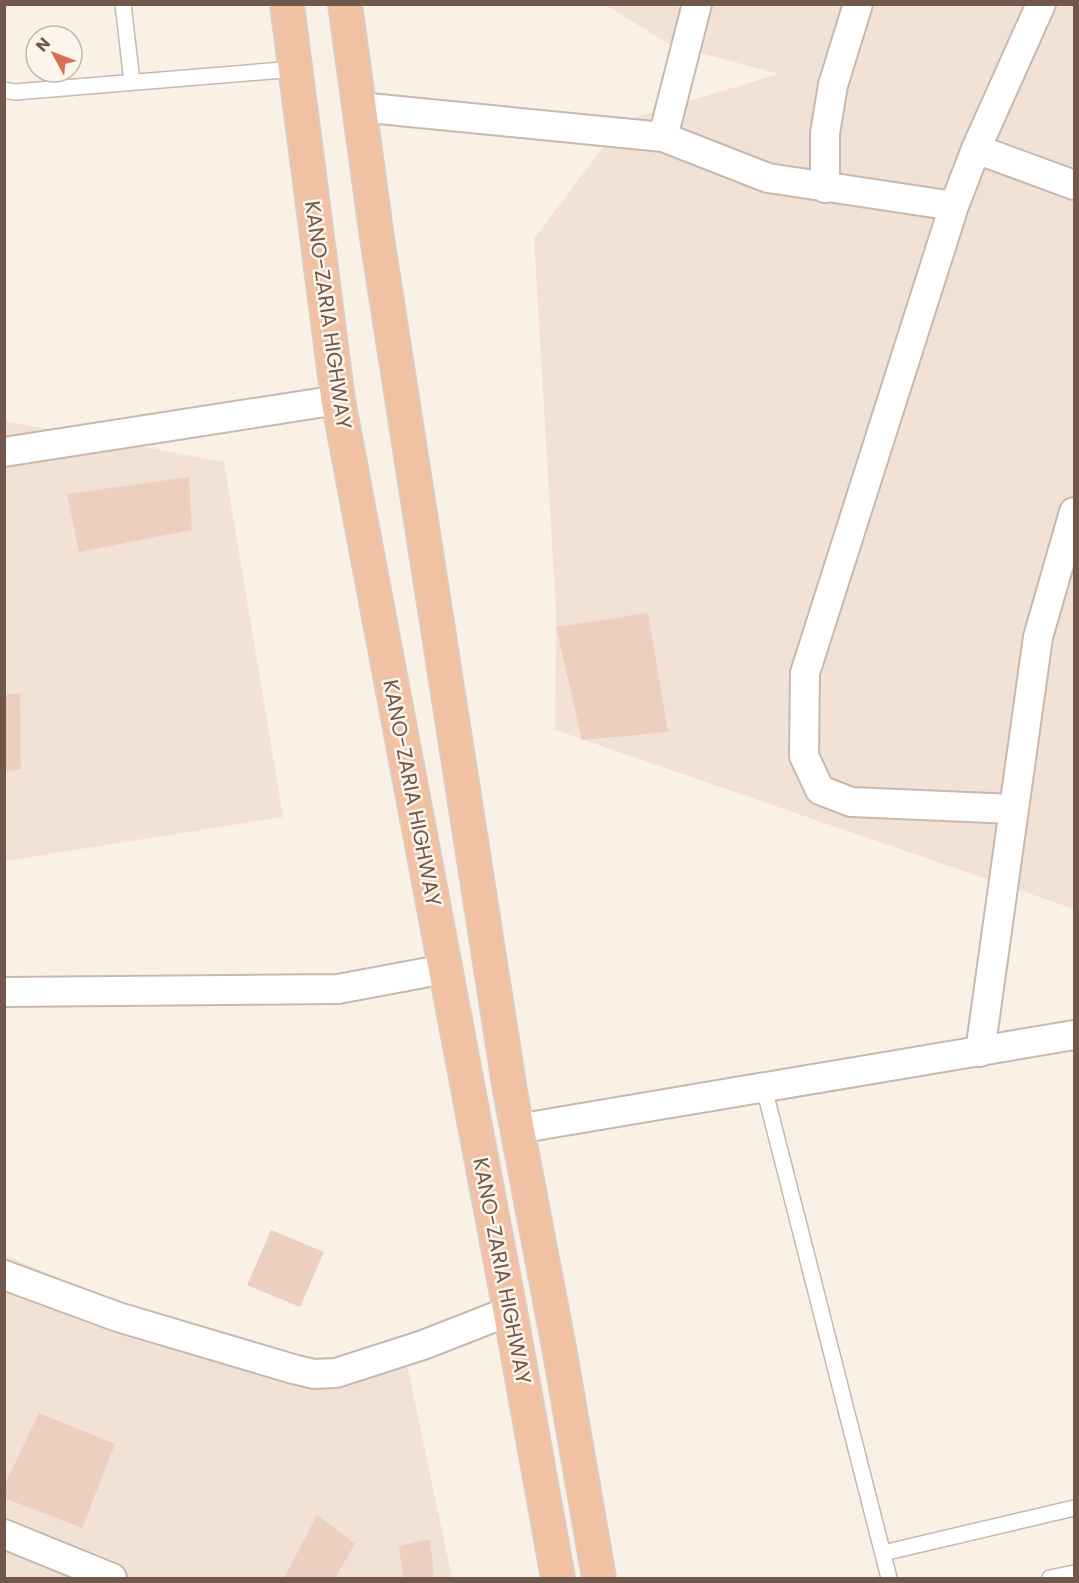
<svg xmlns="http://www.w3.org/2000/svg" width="1079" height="1583" font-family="Poppins,sans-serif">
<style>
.residential{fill:#f1e2d5}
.building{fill:#edcfc0}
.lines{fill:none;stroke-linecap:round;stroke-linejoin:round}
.service-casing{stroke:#cab8ad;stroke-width:18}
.minor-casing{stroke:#cab8ad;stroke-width:32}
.trunk-casing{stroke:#d7d0cd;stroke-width:36}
.service{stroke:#fff;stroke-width:15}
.minor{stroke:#fff;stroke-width:28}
.trunk{stroke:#f0c2a3;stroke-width:33}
.labels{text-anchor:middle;stroke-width:5;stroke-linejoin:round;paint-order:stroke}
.street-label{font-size:21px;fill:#70584d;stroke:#fdf5eb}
</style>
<rect width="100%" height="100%" fill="#faf1e6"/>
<path class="residential" d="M606 5H1074V909L555 730 556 611 534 239 623 121 779 74 670 45Z
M5 421 224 462 283 817 5 861Z
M4 1255 262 1364 405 1355 452 1578H5Z"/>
<path class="building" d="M189 477 192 530 79 552 67 494Z
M648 613 668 732 582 740 556 627Z
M20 693 21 769 4 772V695Z
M271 1230 324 1252 300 1307 247 1285Z
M39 1413 115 1444 82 1528 4 1498V1486Z
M317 1515 355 1544 335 1578H284Z
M430 1539 434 1578H403L399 1546Z"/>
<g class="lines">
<g class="service-casing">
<path id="service" d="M123 4 132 82
M4 90 15 92 295 69
M764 1088 889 1578
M883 1553 1074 1508
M1050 1578 1074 1573"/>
</g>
<g class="minor-casing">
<path id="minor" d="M359 107 663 137 768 178 954 206
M663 137 697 4
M976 149 1074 185
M825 188V133L833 85 858 4
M4 452 338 400
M1014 809 851 802 820 790 804 756 805 673 954 206 976 149 1041 4
M4 992 338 989 445 969
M980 1052 1038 637 1074 512
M517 1129 1074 1035
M4 1275 118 1317 293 1369 314 1374 336 1373 423 1345 510 1311
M4 1534 112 1578"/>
</g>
<g class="trunk-casing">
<path id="trunk" d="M287 4 338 400 510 1311 558 1578
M345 4 377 238 510 1091 560 1353 599 1578"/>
</g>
<use href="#service" class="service"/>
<use href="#minor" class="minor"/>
<use href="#trunk" class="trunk"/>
</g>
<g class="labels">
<g class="street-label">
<text transform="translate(328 315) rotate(82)" y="7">KANO-ZARIA HIGHWAY</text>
<text transform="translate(412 793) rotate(79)" y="7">KANO-ZARIA HIGHWAY</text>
<text transform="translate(502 1271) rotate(79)" y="7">KANO-ZARIA HIGHWAY</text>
</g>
</g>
<rect width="1079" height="1583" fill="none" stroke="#70584d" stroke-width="12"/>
<g transform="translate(54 54) rotate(311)"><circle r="28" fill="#fdf5eb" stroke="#c5b6ac" stroke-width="1.5"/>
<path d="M0-4.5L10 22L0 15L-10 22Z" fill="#d86c57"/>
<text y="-9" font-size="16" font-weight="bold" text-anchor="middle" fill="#70584d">N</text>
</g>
</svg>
